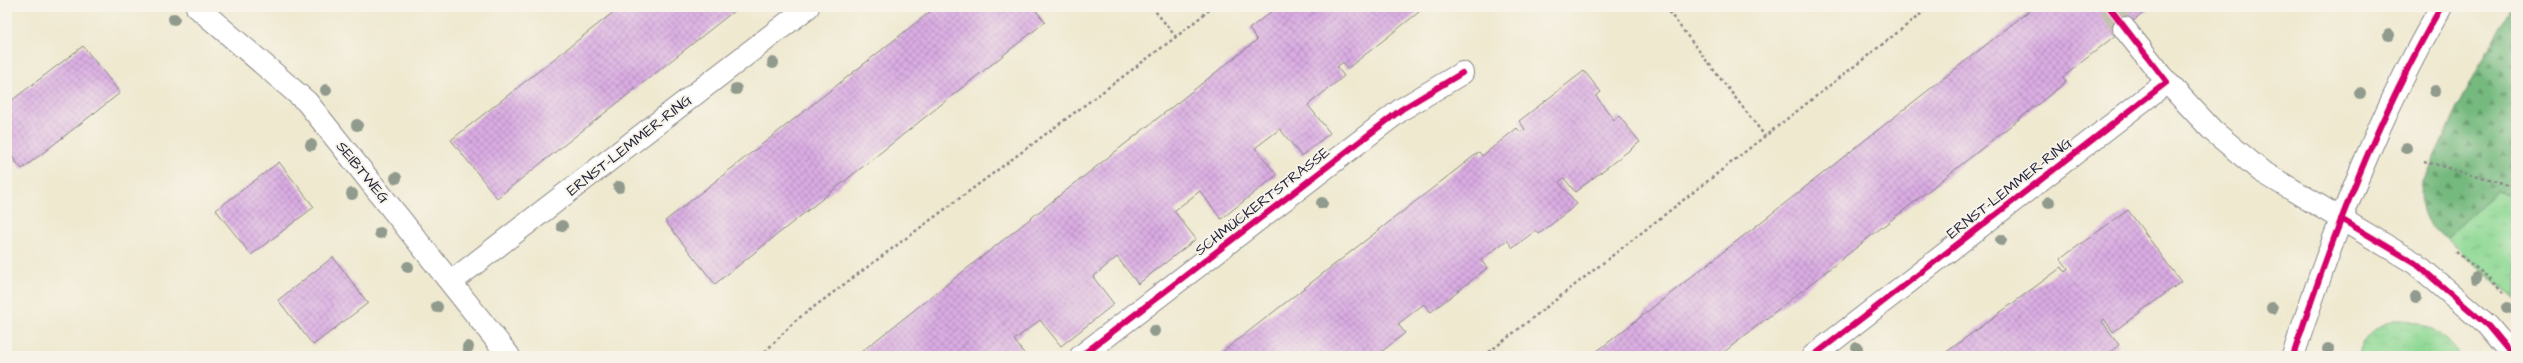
<svg xmlns="http://www.w3.org/2000/svg" width="2523" height="363" font-family="'Architects Daughter',sans-serif">
<style>
.grass{fill:url(#grass-tufts);stroke:#597e68}
.forest{fill:url(#forest-firs);stroke:#4b6e5c}
.park{fill:url(#park-crowns);stroke:#597e68}
.building{fill:url(#building-cross-hatch)}
.lines{fill:none;stroke-linecap:round;stroke-linejoin:round}
.minor-tunnel{stroke:#c6c1b2;stroke-width:22;stroke-dasharray:22 11;stroke-linecap:butt}
.minor-casing{stroke:#888686;stroke-width:24}
.path{stroke:#888686;stroke-width:2.5;stroke-dasharray:3 3;stroke-linecap:butt}
.minor{stroke:#fff;stroke-width:22}
.cycleway-casing{stroke:#f7f3e8;stroke-width:8}
.cycleway{stroke:#d6006c;stroke-width:6}
.tree{fill:#909a8d}
.labels{text-anchor:middle;stroke-width:4;stroke-linejoin:round;paint-order:stroke}
.street-label{font-size:15px;fill:#22223b;stroke:#f7f3e8}
</style>
<defs>
<pattern id="grass-tufts" width="24" height="20" patternUnits="userSpaceOnUse"><rect width="24" height="20" fill="#90d995"/><path d="M3 7l-1-3M5 7V3M7 7l1-3M15 17l-1-3M17 17v-4M19 17l1-3" fill="none" stroke="#7cba81"/></pattern>
<pattern id="forest-firs" width="22" height="20" patternUnits="userSpaceOnUse"><rect width="22" height="20" fill="#74b97e"/><path d="M5 1l3.5 6h-7zM16 11l3.5 6h-7z" fill="#5f9668"/></pattern>
<pattern id="park-crowns" width="20" height="18" patternUnits="userSpaceOnUse"><rect width="20" height="18" fill="#90d995"/><path d="M2 6a3 3 0 1 1 6 0M12 15a3 3 0 1 1 6 0" fill="none" stroke="#7cba81"/></pattern>
<pattern id="building-cross-hatch" width="8" height="8" patternUnits="userSpaceOnUse"><rect width="8" height="8" fill="#daace3"/><path d="M0 0l8 8M0 8l8-8" fill="none" stroke="#b08cb9"/></pattern>
</defs>
<rect width="100%" height="100%" fill="#f7f3e8"/>
<filter id="ink" filterUnits="userSpaceOnUse"><feTurbulence type="fractalNoise" baseFrequency=".025" numOctaves="2"/><feDisplacementMap in="SourceGraphic" scale="8" xChannelSelector="R" yChannelSelector="G"/><feConvolveMatrix kernelMatrix="1 2 1 2 8 2 1 2 1" color-interpolation-filters="sRGB"/></filter>
<filter id="wash" filterUnits="userSpaceOnUse"><feTurbulence type="fractalNoise" baseFrequency=".012" numOctaves="4" result="noise"/><feDisplacementMap in="SourceGraphic" scale="16" xChannelSelector="R" yChannelSelector="G"/><feGaussianBlur stdDeviation="0.9" result="paint"/><feColorMatrix in="noise" values="0 0 0 0 0 0 0 0 0 0 0 0 0 0 0 0 0 1.4 0 .05"/><feComposite in="paint" operator="in"/></filter>
<g filter="url(#wash)">
<rect width="100%" height="100%" fill="#efe9d0"/>
<path class="grass" d="M2496 192 2516 197V300L2446 238Z"/>
<path class="forest" d="M2511 7H2516V197L2496 192 2446 238C2442 234 2434 231 2431 226 2421 215 2420 197 2422 183L2456 110Z"/>
<path class="park" d="M2393 320C2426 319 2440 332 2460 356H2357C2365 335 2373 329 2393 320Z"/>
<g id="blocks">
<path class="building" d="M620 7H739L497 198 451 140Z
M936 7H1033L1045 22 715 284 665 221Z
M1277 7H1287L1292 13 1299 7H1414L1419 12 1347 69 1343 62 1337 67 1344 76 1308 105 1330 133 1301 156 1280 129 1255 148 1277 175 1221 219 1200 191 1174 211 1196 239 1138 284 1117 257 1093 277 1114 304 1061 346 1040 320 1014 340 1026 356H856L1257 40 1249 29Z
M2034 7H2151L2063 77 2066 82 1719 356H1591Z
M83 46 120 93 22 169 7 150V104Z
M1584 71 1601 92 1596 96 1614 120 1619 116 1640 142 1575 192 1564 178 1559 182 1577 204 1539 234 1536 230 1513 248 1507 240 1481 260 1487 268 1431 312 1424 304 1398 324 1405 333 1376 356H1217L1479 152 1482 156 1517 128 1520 132 1525 129 1519 121Z
M279 162 314 207 251 255 216 210Z
M2128 210 2181 282 2113 332 2104 319 2102 321 2119 345 2105 356H1941L2062 267 2065 272 2068 269 2060 259Z
M333 257 368 303 313 345 278 300Z"/>
</g>
</g>
<g filter="url(#ink)">
<use href="#blocks" fill-opacity="0" stroke="#888686" stroke-width="1"/>
<g class="lines">
<path class="minor-tunnel" d="M2109 7 2124 28"/>
<g class="minor-casing">
<path id="minor" d="M197 7 307 102 509 356
M2167 82 2213 131 2261 171 2415 263 2488 326 2513 356
M451 282 808 7
M1081 356 1402 109 1462 73
M1813 356 2167 82 2124 28
M2293 356C2332 236 2378 116 2441 7"/>
</g>
<path class="path" d="M1152 7 1176 37
M1665 7 1765 136
M1487 8 1489 7
M2424 161 2516 188
M2456 252 2489 278 2503 293
M761 356 795 321 1176 37 1213 7
M1484 356 1930 7"/>
<use href="#minor" class="minor"/>
<g class="cycleway-casing">
<path id="cycleway" d="M2341 219 2415 263 2488 326 2513 356
M1081 356 1402 109 1462 73
M1813 356 2167 82 2109 7
M2293 356C2332 236 2378 116 2441 7"/>
</g>
<use href="#cycleway" class="cycleway"/>
</g>
<g class="tree">
<circle cx="174" cy="19" r="6"/>
<circle cx="2389" cy="35" r="6"/>
<circle cx="773" cy="63" r="6"/>
<circle cx="736" cy="89" r="6"/>
<circle cx="326" cy="90" r="6"/>
<circle cx="2435" cy="91" r="6"/>
<circle cx="2360" cy="93" r="6"/>
<circle cx="357" cy="125" r="6"/>
<circle cx="311" cy="145" r="6"/>
<circle cx="2406" cy="148" r="6"/>
<circle cx="396" cy="178" r="6"/>
<circle cx="619" cy="187" r="6"/>
<circle cx="352" cy="194" r="6"/>
<circle cx="2049" cy="202" r="6"/>
<circle cx="1322" cy="203" r="6"/>
<circle cx="562" cy="226" r="6"/>
<circle cx="380" cy="233" r="6"/>
<circle cx="2001" cy="240" r="6"/>
<circle cx="408" cy="267" r="6"/>
<circle cx="2476" cy="278" r="6"/>
<circle cx="2416" cy="297" r="6"/>
<circle cx="437" cy="307" r="6"/>
<circle cx="2272" cy="308" r="6"/>
<circle cx="2507" cy="308" r="6"/>
<circle cx="1154" cy="331" r="6"/>
<circle cx="468" cy="347" r="6"/>
<circle cx="1857" cy="348" r="6"/>
<circle cx="2328" cy="349" r="6"/>
</g>
</g>
<g class="labels">
<g class="street-label">
<text transform="translate(629 145) rotate(-38)" y="5">ERNST-LEMMER-RING</text>
<text transform="translate(363 172) rotate(51)" y="5">SEIBTWEG</text>
<text transform="translate(2009 188) rotate(-38)" y="5">ERNST-LEMMER-RING</text>
<text transform="translate(1262 201) rotate(-38)" y="5">SCHMÜCKERTSTRASSE</text>
</g>
</g>
<rect width="2523" height="363" fill="none" stroke="#f7f3e8" stroke-width="24"/>
</svg>
